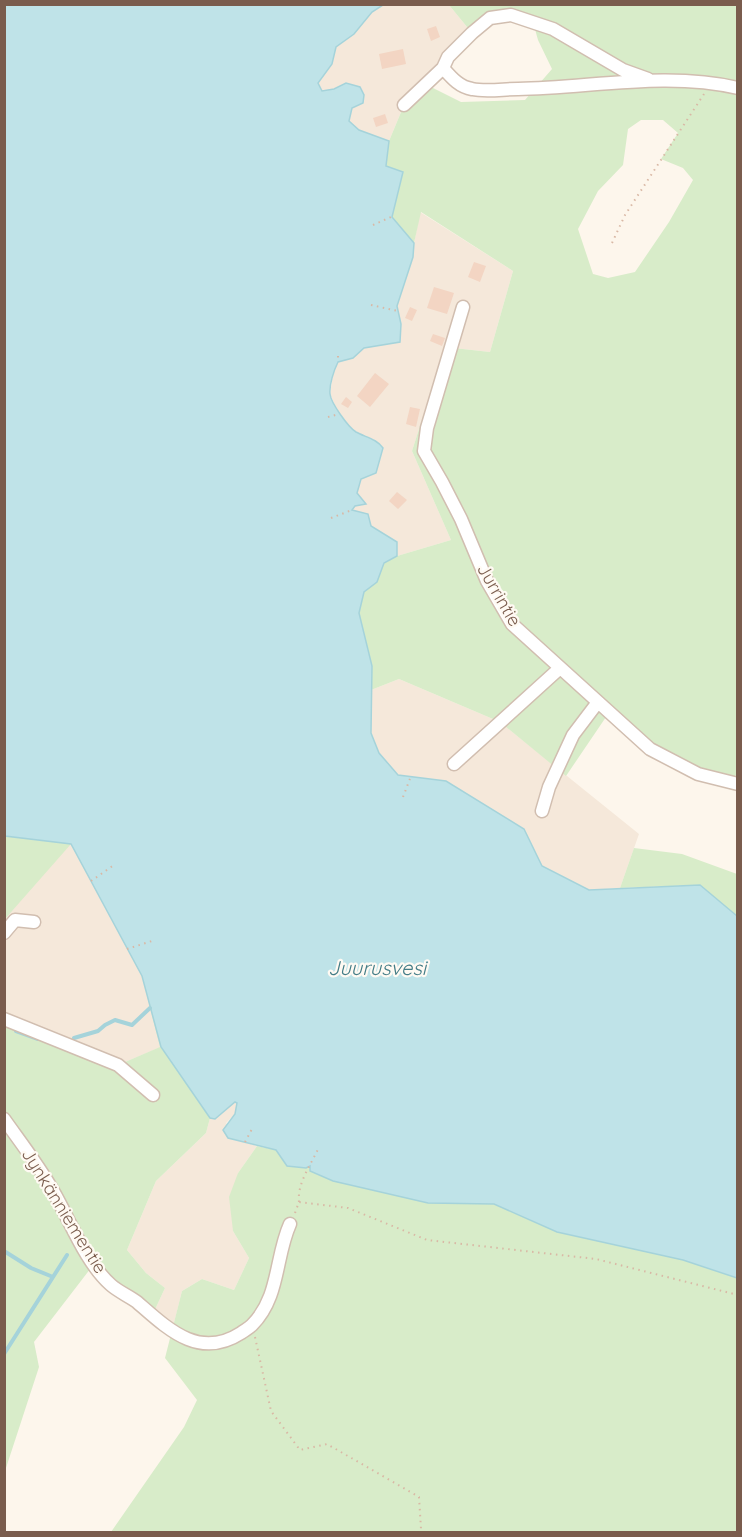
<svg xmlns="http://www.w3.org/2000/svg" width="742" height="1537" font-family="Quicksand,sans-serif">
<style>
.residential{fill:#f5e8da}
.green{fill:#d8ecc9;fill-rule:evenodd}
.water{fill:#bfe3e8;stroke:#a5d3da;stroke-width:1.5}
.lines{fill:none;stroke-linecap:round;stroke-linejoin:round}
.stream{stroke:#a5d3da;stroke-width:4}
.building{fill:#f3d5c3}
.minor-casing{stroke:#d1beb0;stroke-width:15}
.path{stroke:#d9b8a5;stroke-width:2;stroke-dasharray:1.5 4.5;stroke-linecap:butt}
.minor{stroke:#fff;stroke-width:12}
.labels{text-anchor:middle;stroke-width:4.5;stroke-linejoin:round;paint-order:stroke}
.street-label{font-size:18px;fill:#7a5c4d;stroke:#fffaf3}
.water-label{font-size:20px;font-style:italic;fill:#437c86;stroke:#fffaf3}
</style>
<rect width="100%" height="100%" fill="#fdf6ec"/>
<path class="residential" d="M383 5H449L472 33 404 105 389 141 359 130 349 121 352 108 346 83 334 89 322 91 318 83 332 64 336 47 354 34 372 12Z
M420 212 513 271 490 352 445 347 412 451 451 540 397 556 396 542 371 526 352 510 361 479 376 473 379 443 353 431 339 414 330 394 334 369 338 362 353 358 364 348 400 342 401 324 397 306 413 257 414 243Z
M399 679 500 722 639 834 620 888 589 890 542 866 524 829 446 781 398 775 379 753 371 733V690Z
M4 836 71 844 142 976 161 1047 118 1065 5 1019Z
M235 1101 237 1103 235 1114 226 1123 245 1142 257 1146 238 1173 233 1231 249 1258 234 1290 202 1279 182 1291 172 1331 152 1316 165 1288 146 1273 127 1250 156 1181 206 1133 210 1118 218 1116Z"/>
<path class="green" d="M449 5H737V775L724 781 650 749 612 714 606 717 566 776 500 722 399 679 371 690 372 666 359 613 364 592 377 582 384 563 397 556 451 540 412 451 445 347 490 352 513 271 421 212 414 243 391 217 403 172 386 166 389 141 404 105 425 84 461 102 525 100 552 69 538 40 533 22 490 18 472 33ZM641 120H663L678 133 661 159 683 168 693 180 669 222 635 272 608 278 593 274 578 229 598 191 623 165 628 129Z
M5 836 71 844 5 919Z
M634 848 682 854 737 874V916L700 885 620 888Z
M155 953 210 1118 206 1133 156 1181 127 1250 146 1273 165 1288 152 1316 94 1264 34 1342 39 1367 5 1471 4 1019 118 1065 160 1047 142 976 134 961Z
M257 1146 276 1150 287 1166 306 1168 310 1166 311 1168 428 1203 494 1204 557 1232 737 1258V1532H111L184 1427 197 1400 165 1358 182 1291 202 1279 234 1290 249 1258 233 1231 229 1197 238 1173Z"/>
<path class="water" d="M5 4 383 5 372 12 354 34 336 47 332 64 318 83 322 91 334 89 346 83 360 87 364 95 363 103 352 108 349 121 359 130 389 141 386 166 403 172 392 217 414 243 413 257 397 306 401 324 400 342 364 348 353 358 338 362C334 370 329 385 330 394 331 403 348 427 356 432 365 437 377 439 383 448L376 473 361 479 357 493 366 504 355 506 352 510 368 514 371 526 397 542V556L384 563 377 582 364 592 359 613 372 666 371 733 379 753 398 775 446 781 524 829 542 866 589 890 700 885 737 916V1278L683 1260 557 1232 494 1204 428 1203 333 1181 310 1171V1166L306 1168 287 1166 276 1150 228 1138 223 1130 235 1114 237 1103 235 1102 215 1119 210 1118 161 1047 142 976 71 844 5 836Z"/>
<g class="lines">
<path class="stream" d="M16 1031 38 1039
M74 1038 98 1031 105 1025 115 1020 132 1025 150 1008
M4 1251 31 1268 53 1277
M4 1354 67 1255"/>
</g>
<path class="building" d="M436 26 440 37 431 41 427 29Z
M403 49 406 64 382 69 379 54Z
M385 114 388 123 376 127 373 118Z
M474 262 486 266 480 282 468 277Z
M434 287 454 293 447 314 427 308Z
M410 307 417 310 412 321 405 318Z
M433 334 445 338 442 346 430 341Z
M375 373 389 384 370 407 357 396Z
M346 397 352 402 348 408 341 404Z
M410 407 420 409 416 427 406 424Z
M397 492 407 500 398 509 389 501Z"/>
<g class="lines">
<g class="minor-casing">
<path id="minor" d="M443 68C451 77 459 87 472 89 486 92 503 89 518 89 590 88 666 71 738 88
M404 105 443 68 448 57 472 33 490 18 511 15 553 29 623 70 648 79
M463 307 427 428 424 451 442 482 461 519 487 581 512 624 650 749 698 774 738 784
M454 764 560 668
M542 811 549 787 573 735 598 702
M4 933 15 920 34 922
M4 1019 118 1065 153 1095
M4 1119C21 1143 39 1166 53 1191 70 1220 85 1262 111 1285 119 1292 129 1296 137 1302 168 1329 199 1360 241 1333 245 1330 249 1328 252 1325 280 1297 275 1257 290 1224"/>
</g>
<path class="path" d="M373 225 391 217
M612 243 625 215 704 94
M371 305 398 311
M338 356V362
M328 417 339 414
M331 518 352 510
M403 797 411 776
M91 881 114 865
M127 949 155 940
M245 1142 253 1127
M299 1202C297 1183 311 1165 319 1147
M295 1213 299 1202 348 1208 427 1240 596 1259 738 1295
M255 1337 271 1411 300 1450 327 1444 419 1497 421 1529 424 1532"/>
<use href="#minor" class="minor"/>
</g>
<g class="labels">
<g class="street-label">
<text transform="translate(499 595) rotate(60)" y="6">Jurrintie</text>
<text transform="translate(64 1211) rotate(58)" y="6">Jynkänniementie</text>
</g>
<g class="water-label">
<text x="377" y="975">Juurusvesi</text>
</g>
</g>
<rect width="742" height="1537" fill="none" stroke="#7a5c4d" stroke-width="12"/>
</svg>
